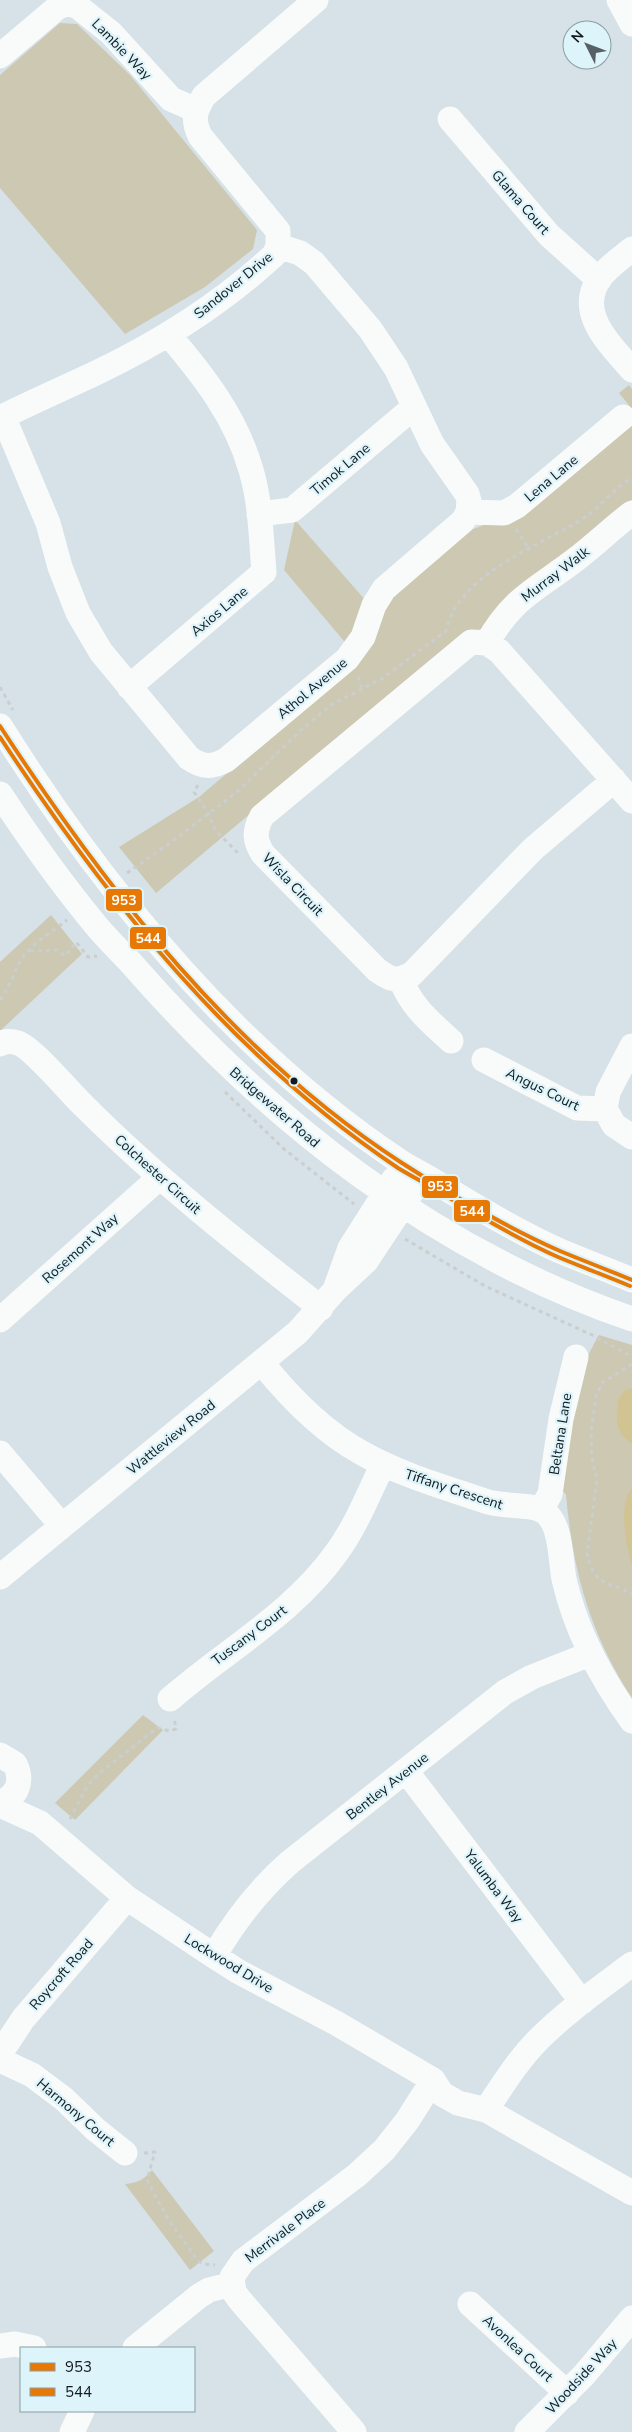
<svg xmlns="http://www.w3.org/2000/svg" width="632" height="2432" font-family="'Nunito Sans',sans-serif">
<style>
.green{fill:#ccc8b2}
.water{fill:#d2c393}
.lines{fill:none;stroke-linecap:round;stroke-linejoin:round}
.path{stroke:#cacecf;stroke-width:3;stroke-dasharray:4 4;stroke-linecap:butt}
.minor{stroke:#f9fbfb;stroke-width:25}
.bus-1-casing{stroke:#ddf4fb;stroke-width:8}
.bus-2-casing{stroke:#ddf4fb;stroke-width:8}
.bus-1{stroke:#e77803;stroke-width:4}
.bus-2{stroke:#e77803;stroke-width:4}
.bus-dot{fill:#121a1d;stroke:#ddf4fb;stroke-width:2}
.labels{text-anchor:middle;stroke-width:4.5;stroke-linejoin:round;paint-order:stroke}
.street-label{font-size:14px;fill:#121a1d;stroke:#ddf4fb}
.line-badge{stroke:#ddf4fb;stroke-width:2}
.badge-label{font-size:14px;text-anchor:middle;font-weight:bold;fill:#fff}
</style>
<rect width="100%" height="100%" fill="#d6e2e7"/>
<path class="green" d="M60 23 77 24 130 75 257 230 253 249 205 287 125 334 0 188V75Z
M629 385 632 389V409L619 393Z
M632 422V500L624 504 481 629 462 635 156 893 119 847 199 797 360 660 284 570 295 520 381 618 388 602 466 532 486 524Z
M51 915 82 954 0 1031V962Z
M599 1335 632 1345V1698C590 1633 573 1572 566 1495L561 1488C566 1437 572 1379 599 1335Z
M143 1715 163 1730 75 1820 55 1803Z
M152 2170 214 2251 190 2270 125 2184C137 2183 144 2180 152 2170Z"/>
<path class="water" d="M632 1388V1444L621 1434 617 1423 618 1400 624 1391Z
M632 1488V1565C626 1546 618 1504 632 1488Z"/>
<g class="lines">
<path class="path" d="M516 529 530 550
M358 677 362 688
M0 687 13 710
M198 785 194 792 209 814 215 830 239 854
M127 873 177 838 238 791 301 730 331 705 383 678 446 631C459 572 542 546 588 515 599 507 624 480 632 478
M30 951 57 950 65 956 76 942 88 957 97 956
M0 1000C9 988 13 975 20 962 29 945 52 932 67 920
M225 1092 284 1149 354 1204
M405 1239 485 1286 592 1335 632 1357
M632 1364 602 1383 596 1397 591 1432 592 1458 597 1480 587 1553C594 1588 608 1580 632 1594
M70 1819 86 1788 97 1775 157 1728 170 1731 176 1729 174 1717
M144 2153 155 2152 147 2180 168 2219 198 2261 205 2264 215 2265"/>
<path class="minor" d="M619 0 632 24
M0 56 58 7 67 4 77 6 111 33 171 99 196 110
M450 119 549 235 599 280
M632 249C622 257 611 265 603 274 572 310 610 344 632 370
M3 416 48 523 60 567 78 613 101 652 189 758C202 767 211 768 226 760L347 659 363 637 374 605 384 589 463 521 468 512 469 501 467 494 432 444 396 368 370 329 314 263 300 253 278 246
M0 418C33 401 67 387 100 371 162 341 223 302 274 255L278 246V231L200 136C192 119 195 111 204 96L316 0
M468 512 504 513 517 506 623 417
M259 514 292 510 414 407
M487 643C513 597 536 590 575 560 595 545 612 528 632 513
M129 687 264 572C261 539 261 503 251 470 236 417 203 375 168 334
M0 726C105 893 236 1053 402 1163 412 1169 422 1174 432 1180 473 1205 516 1231 560 1251 584 1261 608 1270 632 1280
M614 780 533 849 412 974C396 982 391 980 377 970L263 854C254 840 254 831 262 816L471 642 487 643 499 651 632 801
M0 794C29 838 60 882 94 923 105 937 119 950 131 963 267 1119 434 1251 632 1319
M401 980C411 1006 430 1022 451 1041
M0 1044C5 1041 12 1041 18 1043 33 1048 70 1093 84 1106 158 1180 239 1244 321 1308
M632 1046 608 1092 605 1109 614 1125 632 1137
M484 1060 577 1108 605 1109
M336 1287 350 1248 394 1179
M0 1320 160 1177
M262 1363C290 1398 322 1431 362 1453 401 1475 444 1487 485 1501 501 1507 531 1504 541 1510 562 1520 560 1559 564 1579 576 1632 601 1678 632 1721
M0 1453 62 1526
M541 1510 550 1494 561 1419 576 1357
M0 1577 298 1332 336 1289 366 1261 423 1175
M170 1699C226 1650 293 1614 337 1552 356 1526 369 1493 383 1464
M0 1755 15 1764C23 1780 18 1797 0 1802
M406 1771 582 2002
M0 1805 40 1823 127 1898 214 1956 239 1972 336 2023 433 2080 442 2094 458 2103 486 2110 632 2193
M214 1956C235 1920 258 1890 290 1862L505 1692 532 1677 590 1654
M0 2054 23 2019 127 1898
M0 2060 32 2075 64 2099 95 2129 125 2153
M486 2110C502 2086 518 2060 539 2039 567 2011 600 1988 632 1964
M470 2304 567 2393
M0 2346 15 2344 34 2348
M135 2348 199 2296 209 2290 232 2284
M72 2432 82 2411
M354 2432 239 2299 234 2292 232 2277 243 2261 357 2175 384 2150 407 2121 433 2080
M527 2432 584 2375 632 2318"/>
<g class="bus-1-casing">
<path id="bus-1" d="M0 726C108 892 234 1054 402 1163 450 1194 508 1228 560 1251 584 1261 608 1270 632 1280"/>
</g>
<g class="bus-2-casing">
<path id="bus-2" d="M0 737C108 902 233 1057 398 1168 411 1176 425 1183 438 1191 477 1215 517 1239 558 1257 582 1267 606 1276 630 1286"/>
</g>
<use href="#bus-1" class="bus-1"/>
<use href="#bus-2" class="bus-2"/>
</g>
<circle class="bus-dot" cx="294" cy="1081" r="4.5"/>
<g class="labels">
<g class="street-label">
<text transform="translate(122 49) rotate(46)" y="5">Lambie Way</text>
<text transform="translate(521 202) rotate(49)" y="5">Glama Court</text>
<text transform="translate(233 285) rotate(-39)" y="5">Sandover Drive</text>
<text transform="translate(340 469) rotate(-40)" y="5">Timok Lane</text>
<text transform="translate(551 478) rotate(-40)" y="5">Lena Lane</text>
<text transform="translate(555 574) rotate(-37)" y="5">Murray Walk</text>
<text transform="translate(219 611) rotate(-40)" y="5">Axios Lane</text>
<text transform="translate(312 688) rotate(-40)" y="5">Athol Avenue</text>
<text transform="translate(293 884) rotate(46)" y="5">Wisla Circuit</text>
<text transform="translate(543 1089) rotate(26)" y="5">Angus Court</text>
<text transform="translate(275 1107) rotate(41)" y="5">Bridgewater Road</text>
<text transform="translate(158 1174) rotate(42)" y="5">Colchester Circuit</text>
<text transform="translate(80 1248) rotate(-42)" y="5">Rosemont Way</text>
<text transform="translate(560 1434) rotate(-81)" y="5">Beltana Lane</text>
<text transform="translate(171 1437) rotate(-39)" y="5">Wattleview Road</text>
<text transform="translate(454 1489) rotate(18)" y="5">Tiffany Crescent</text>
<text transform="translate(249 1635) rotate(-37)" y="5">Tuscany Court</text>
<text transform="translate(387 1786) rotate(-38)" y="5">Bentley Avenue</text>
<text transform="translate(494 1886) rotate(53)" y="5">Yalumba Way</text>
<text transform="translate(229 1963) rotate(31)" y="5">Lockwood Drive</text>
<text transform="translate(61 1974) rotate(-49)" y="5">Roycroft Road</text>
<text transform="translate(76 2112) rotate(40)" y="5">Harmony Court</text>
<text transform="translate(285 2230) rotate(-37)" y="5">Merrivale Place</text>
<text transform="translate(518 2348) rotate(43)" y="5">Avonlea Court</text>
<text transform="translate(581 2376) rotate(-47)" y="5">Woodside Way</text>
</g>
</g>
<g class="line-badge">
<rect x="105" y="888" width="38" height="24" rx="5" fill="#e77803"/>
<rect x="129" y="926" width="38" height="24" rx="5" fill="#e77803"/>
<rect x="421" y="1175" width="38" height="24" rx="5" fill="#e77803"/>
<rect x="453" y="1199" width="38" height="24" rx="5" fill="#e77803"/>
</g>
<g class="badge-label">
<text x="124" y="905">953</text>
<text x="148" y="943">544</text>
<text x="440" y="1191">953</text>
<text x="472" y="1216">544</text>
</g>
<rect x="20" y="2347" width="175" height="65" fill="#ddf4fb" stroke="#8c9da2"/>
<rect x="30" y="2363" width="25" height="8" fill="#e77803" stroke="#8c9da2"/>
<text x="65" y="2372" font-size="15" fill="#121a1d">953</text>
<rect x="30" y="2388" width="25" height="8" fill="#e77803" stroke="#8c9da2"/>
<text x="65" y="2397" font-size="15" fill="#121a1d">544</text>
<g transform="translate(587 45) rotate(312)"><circle r="24" fill="#ddf4fb" stroke="#8c9da2"/>
<path d="M0-4L9 19L0 12L-9 19Z" fill="#576064"/>
<text y="-8" font-size="14" font-weight="bold" text-anchor="middle" fill="#121a1d">N</text>
</g>
</svg>
